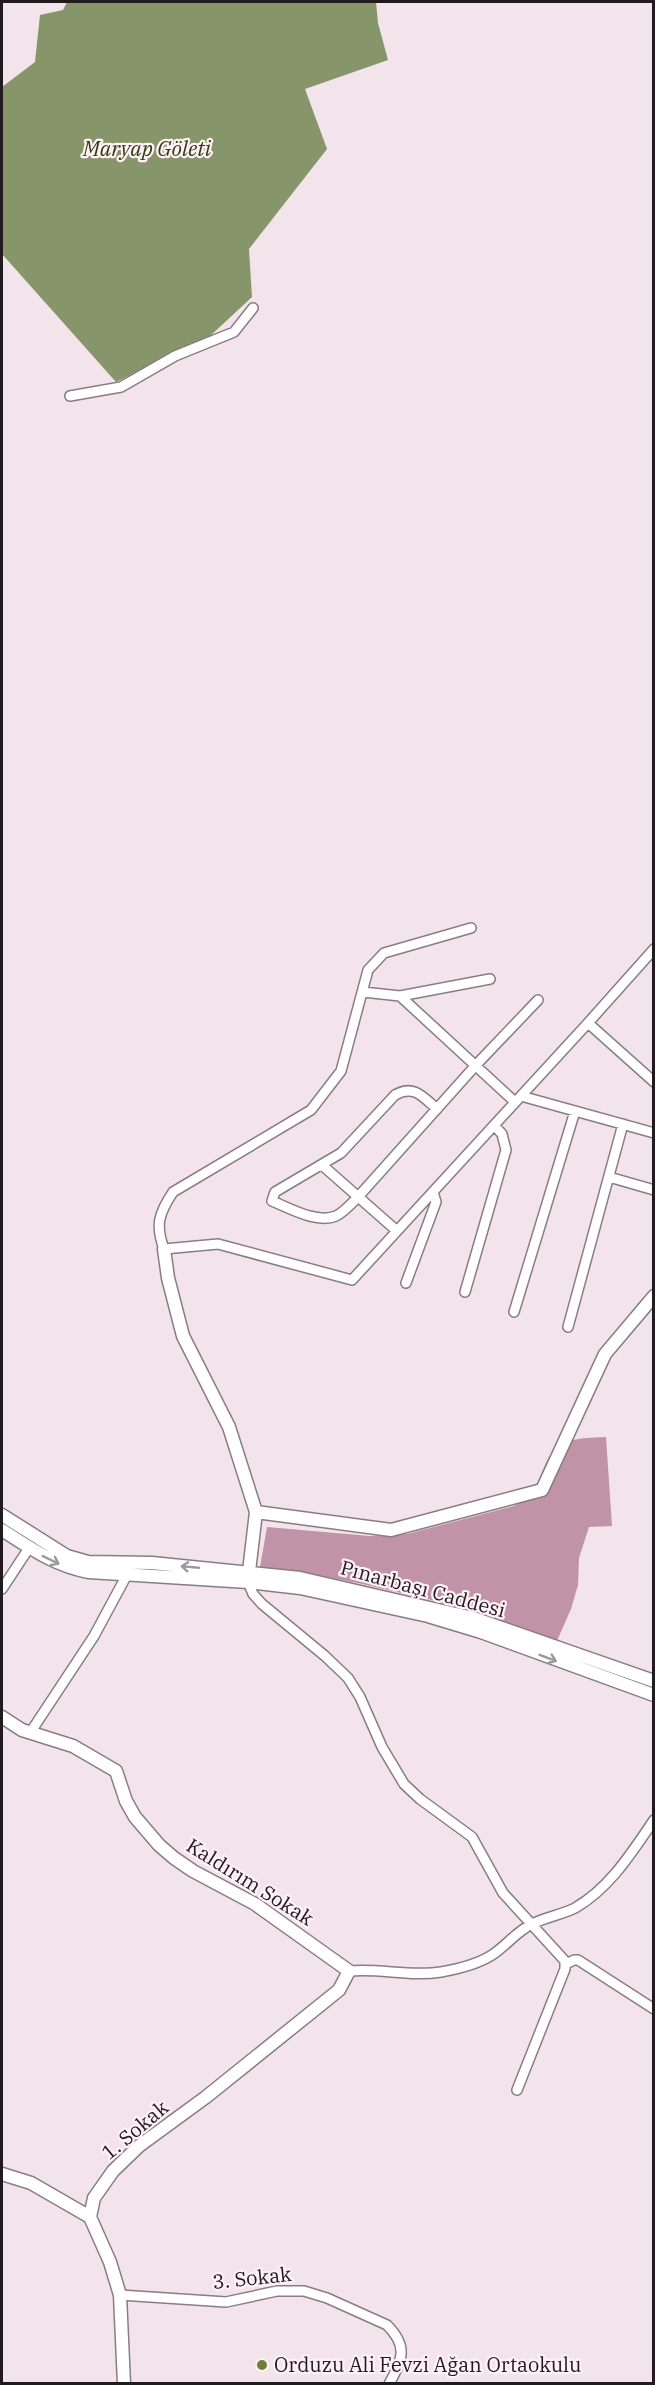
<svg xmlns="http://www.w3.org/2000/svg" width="655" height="2385" font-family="'IBM Plex Serif',serif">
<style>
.forest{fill:#c093a7}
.water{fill:#87956b}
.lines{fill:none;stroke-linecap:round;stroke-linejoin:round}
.minor-casing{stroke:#8b7c83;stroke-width:12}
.tertiary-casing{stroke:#8b7c83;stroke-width:15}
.minor{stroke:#fff;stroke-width:9}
.tertiary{stroke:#fff;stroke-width:12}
.oneway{stroke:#9b989a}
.poi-dot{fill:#6b8032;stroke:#fff1f7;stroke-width:2}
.labels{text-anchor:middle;stroke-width:4.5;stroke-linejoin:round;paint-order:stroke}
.street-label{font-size:20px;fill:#211b1e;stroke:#fff1f7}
.poi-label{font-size:20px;fill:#211b1e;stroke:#fff1f7;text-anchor:start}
.water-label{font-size:21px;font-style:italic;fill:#303c0a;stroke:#fff1f7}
</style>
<rect width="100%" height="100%" fill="#f3e3ea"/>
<path class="forest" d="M606 1437 612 1526 589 1527 579 1558 578 1585 571 1609 556 1643 479 1611 362 1584 297 1571 260 1567 267 1527 370 1536 407 1534 514 1506C521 1501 528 1498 533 1491 544 1476 544 1453 563 1444 575 1437 592 1438 606 1437Z"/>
<path class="water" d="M67 2H376L378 23 388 60 305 89 327 149 249 249 252 297 209 337 116 382 2 254V87L35 62 40 15 63 10Z"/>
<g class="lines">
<g class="minor-casing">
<path id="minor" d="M70 396 121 387 175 356 234 332 253 308
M471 928 384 953 368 970 341 1071 311 1110 173 1192C159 1213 155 1225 164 1249L218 1244 352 1280 588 1023 654 1082
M363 992 400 996 515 1102
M400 996 490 979
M588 1023 654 949
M521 1096 654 1133
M437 1109C423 1097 414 1084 395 1095L341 1153 275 1192 272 1201C289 1208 317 1224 336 1216 344 1212 352 1203 358 1197L476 1065 538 1000
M322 1165 397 1231
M609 1177 654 1190
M406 1283 436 1202 433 1192
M465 1292 506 1150 502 1134 494 1125
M514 1312 575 1111
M568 1327 623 1124
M248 1582 253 1594 262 1604 325 1656 348 1678 360 1697 382 1747 404 1784 420 1799 472 1837 503 1893 565 1961V1969L517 2090
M2 1589 29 1548
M30 1733 94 1636 129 1571
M566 1964 574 1960H578L654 2009
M349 1971C380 1968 410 1977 441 1972 458 1969 478 1964 492 1955 506 1946 517 1931 532 1924 546 1917 561 1915 575 1908 610 1888 632 1852 654 1820
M120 2295 226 2302 277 2291H304L327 2298 387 2325C408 2346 403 2359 389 2384"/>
</g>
<g class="tertiary-casing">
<path id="tertiary" d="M164 1249 168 1278 183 1336 229 1427 256 1512 248 1580
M256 1512 391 1530 542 1490 605 1354 654 1296
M2 1515 67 1556 88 1562 152 1563 300 1578 473 1618 654 1681
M2 1530C30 1548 55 1566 89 1572L248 1582 300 1588 428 1616 481 1632 654 1695
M2 1717 22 1730 73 1746 116 1771 126 1801 135 1817 159 1845 174 1858 193 1871 255 1904 349 1971 339 1990 206 2097 139 2146 113 2171 94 2198 90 2217 110 2262 120 2295 124 2384
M2 2174 31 2183 90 2217"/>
</g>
<use href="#minor" class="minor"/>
<use href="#tertiary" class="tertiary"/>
</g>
<defs><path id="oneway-shaft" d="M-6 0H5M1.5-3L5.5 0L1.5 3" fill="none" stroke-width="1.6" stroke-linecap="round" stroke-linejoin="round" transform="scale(1.5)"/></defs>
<g class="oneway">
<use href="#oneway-shaft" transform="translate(51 1560) rotate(26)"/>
<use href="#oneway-shaft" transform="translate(190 1567) rotate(-175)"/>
<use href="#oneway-shaft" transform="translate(548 1658) rotate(21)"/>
</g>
<circle class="poi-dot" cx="262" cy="2365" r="6"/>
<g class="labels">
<g class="street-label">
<text transform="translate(423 1589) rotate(15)" y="7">Pınarbaşı Caddesi</text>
<text transform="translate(250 1882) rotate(32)" y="7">Kaldırım Sokak</text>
<text transform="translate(135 2130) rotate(-40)" y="7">1. Sokak</text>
<text transform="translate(252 2278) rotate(-6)" y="7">3. Sokak</text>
</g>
<g class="poi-label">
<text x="274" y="2372">Orduzu Ali Fevzi Ağan Ortaokulu</text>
</g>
<g class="water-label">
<text x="147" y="156">Maryap Göleti</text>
</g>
</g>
<rect width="655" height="2385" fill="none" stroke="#211b1e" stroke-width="6"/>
</svg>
